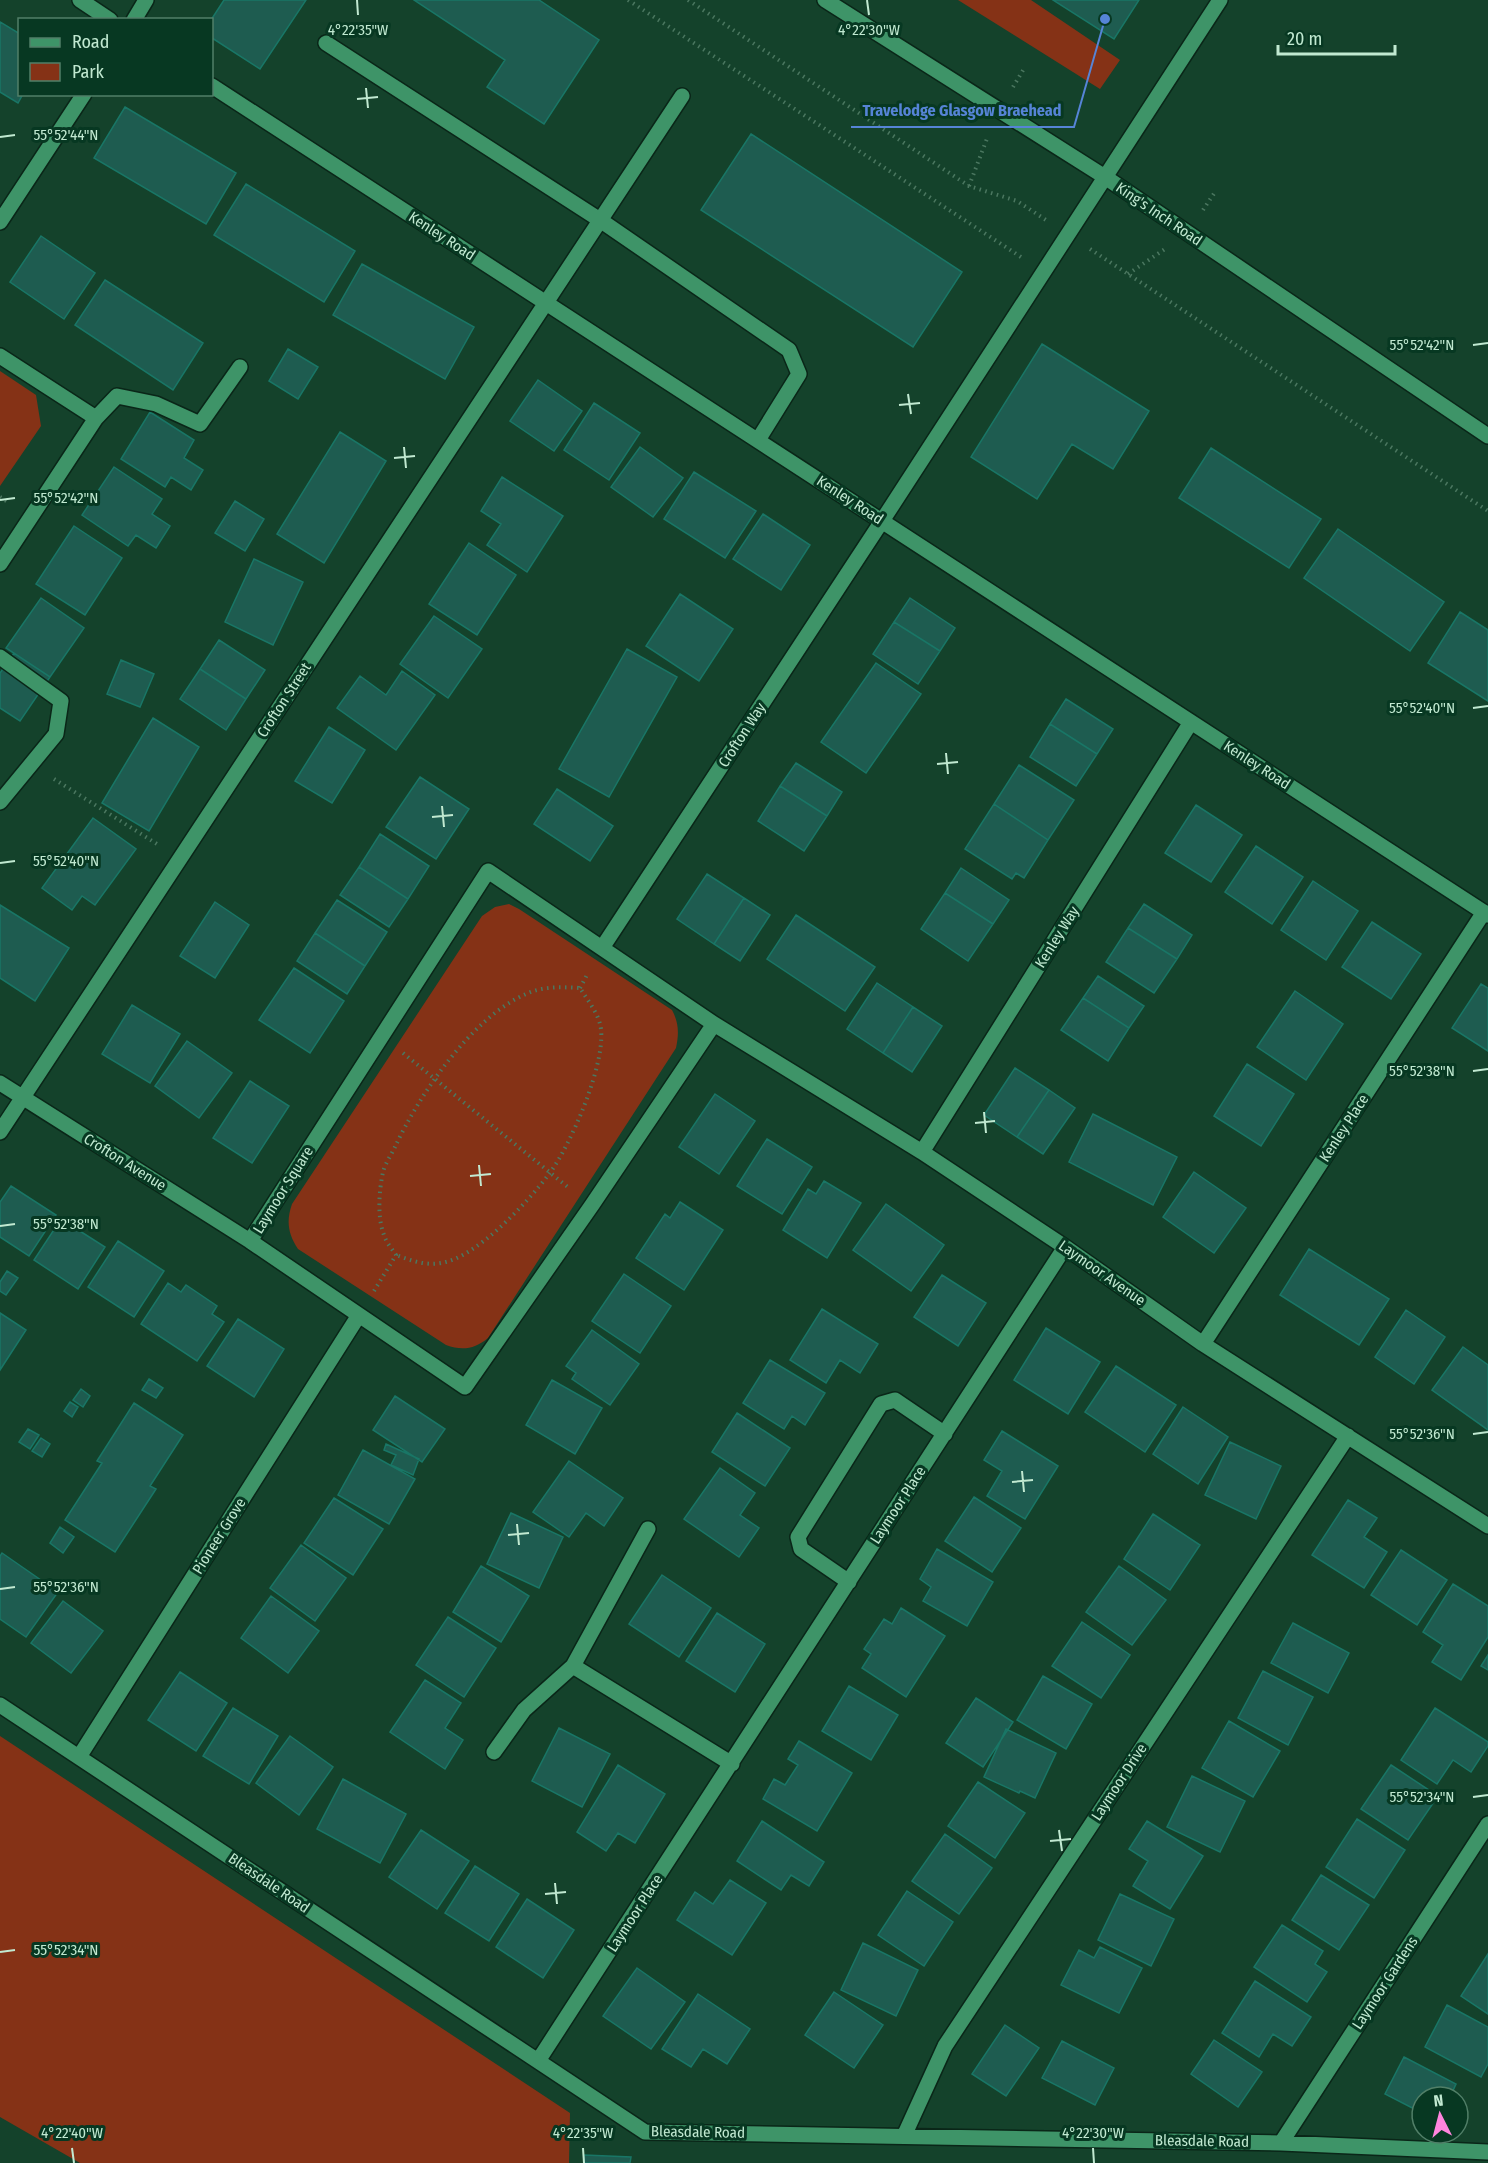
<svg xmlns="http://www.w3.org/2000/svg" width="1488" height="2163" font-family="'Fira Sans Condensed',sans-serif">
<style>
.green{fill:#853216}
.building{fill:#1e5c50;stroke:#197666;stroke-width:1.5}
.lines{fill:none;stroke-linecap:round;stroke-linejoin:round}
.minor-casing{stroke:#0a2618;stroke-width:18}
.path{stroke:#4b7760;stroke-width:4;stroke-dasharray:1.5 4.5;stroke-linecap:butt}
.minor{stroke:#3e9468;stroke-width:15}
.ticks{fill:none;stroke:#c1e9d1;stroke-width:2}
.labels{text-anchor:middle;stroke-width:6;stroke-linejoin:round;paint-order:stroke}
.street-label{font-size:15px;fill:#c1e9d1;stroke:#073822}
.ticks-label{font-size:15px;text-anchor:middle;fill:#c1e9d1;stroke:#073822;stroke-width:6;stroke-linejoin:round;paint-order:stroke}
.leader{fill:none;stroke:#5684d6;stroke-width:2}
.callout-dot{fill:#5684d6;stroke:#073822;stroke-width:2}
.callout-label{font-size:16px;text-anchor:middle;font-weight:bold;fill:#5684d6;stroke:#073822;stroke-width:6;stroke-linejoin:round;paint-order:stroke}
</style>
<rect width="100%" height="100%" fill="#14422b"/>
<path class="green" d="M958 0H1031L1120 60 1100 89Z
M0 371 36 395 41 426 0 486Z
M509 904 519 909 672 1010C679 1023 679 1034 676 1048L488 1338C475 1349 462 1351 446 1345L298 1249C288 1234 286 1221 292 1204L482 916 495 907Z
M0 1736 570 2113 569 2163H80L0 2117Z"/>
<path class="building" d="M224 0H306L260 69 212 38 211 20Z
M414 0H539L599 40 544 124 487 87 505 60Z
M1053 0H1139L1114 39Z
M0 22 20 34V94H23L18 103 0 92Z
M125 107 236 173 206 224 94 158Z
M751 134 962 272 913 347 701 210Z
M246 184 355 251 324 302 214 235Z
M41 236 95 273 64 319 10 282Z
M362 264 474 327 445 379 333 315Z
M105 280 203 343 173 390 75 325Z
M1042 344 1149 411 1113 469 1072 444 1037 499 971 457Z
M288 349 318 367 298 399 269 381Z
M538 380 582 411 554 451 510 421Z
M594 403 640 433 609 480 564 450Z
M150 412 194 440 184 458 203 470 191 490 171 477 165 487 121 459Z
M340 432 386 461 324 563 277 534Z
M640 447 683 478 653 517 611 487Z
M1211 448 1321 519 1289 568 1179 498Z
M114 467 162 499 152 514 170 526 156 548 136 535 128 546 82 515Z
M694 472 756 511 725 558 664 519Z
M502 477 563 516 527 572 487 545 501 524 481 511Z
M235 501 264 519 245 551 215 533Z
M763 514 810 545 781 590 733 559Z
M74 526 122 558 85 615 36 584Z
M1338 529 1444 602 1410 651 1304 578Z
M469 543 516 575 477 635 429 604Z
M254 559 303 582 273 645 225 622Z
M680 594 733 629 699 681 646 646Z
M41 598 84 628 50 677 6 648Z
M910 598 955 628 940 651 894 622Z
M1460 612 1488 630V701L1428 663Z
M434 616 482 649 448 698 400 664Z
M894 622 940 651 918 684 873 654Z
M219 640 265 670 246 699 200 669Z
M627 649 677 677 609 797 559 769Z
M14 653 50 677 20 721 0 708V673Z
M121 660 154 674 140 707 107 694Z
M876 663 921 694 866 773 821 742Z
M200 669 246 699 226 730 180 699Z
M402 671 435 695 396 750 337 708 360 676 386 695Z
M1066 699 1113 729 1097 754 1050 724Z
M153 718 199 747 149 831 102 803Z
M1050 724 1097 754 1076 786 1030 757Z
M329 727 365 750 332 803 295 781Z
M796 763 842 792 827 816 780 786Z
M1019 765 1074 800 1048 840 994 804Z
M420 777 469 809 436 859 386 827Z
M780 786 827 816 804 851 758 821Z
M557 789 613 826 590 861 534 824Z
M994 804 1048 840 1024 878 1016 873 1012 879 965 849Z
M1196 805 1242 835 1211 882 1165 853Z
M93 818 136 849 95 905 82 896 72 910 42 888Z
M380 834 429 866 408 899 359 867Z
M1256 846 1303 877 1272 924 1225 892Z
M359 867 408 899 389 927 340 895Z
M961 868 1009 900 993 924 945 893Z
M707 874 744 898 714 944 677 919Z
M1313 881 1358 911 1326 960 1281 930Z
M945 893 993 924 968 961 921 929Z
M744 898 770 915 740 961 714 944Z
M337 900 387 932 365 966 315 933Z
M215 902 249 925 215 978 180 956Z
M1144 904 1192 935 1177 959 1128 928Z
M0 905 69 948 35 1001 0 978Z
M796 915 875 967 845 1011 767 959Z
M1372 922 1421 954 1391 999 1342 967Z
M1128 928 1177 959 1154 993 1106 962Z
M315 933 365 966 347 994 297 961Z
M294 968 344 1001 310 1053 259 1020Z
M1098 976 1144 1006 1129 1028 1083 998Z
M877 983 913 1007 883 1053 847 1029Z
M1481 984 1488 988V1051L1452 1028Z
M1295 991 1343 1024 1306 1080 1257 1047Z
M1083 998 1129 1028 1108 1061 1061 1030Z
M132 1005 180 1034 150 1083 102 1054Z
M913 1007 942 1026 912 1072 883 1053Z
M187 1041 232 1073 199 1118 155 1086Z
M1247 1064 1294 1094 1261 1146 1214 1116Z
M1015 1068 1049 1090 1017 1137 984 1115Z
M250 1081 289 1106 252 1163 213 1138Z
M1049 1090 1075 1108 1043 1154 1017 1137Z
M715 1094 755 1121 719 1174 679 1147Z
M1093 1114 1177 1157 1153 1205 1069 1162Z
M767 1139 812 1167 782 1214 737 1186Z
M1194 1172 1246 1208 1214 1253 1163 1217Z
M824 1181 861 1203 827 1258 783 1230 808 1189 816 1194Z
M11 1186 56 1215 29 1256 0 1237V1202Z
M680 1202 723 1230 684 1290 636 1258 665 1214 670 1218Z
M886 1204 944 1245 911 1291 853 1250Z
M61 1219 105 1247 78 1289 34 1260Z
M118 1241 164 1271 134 1317 88 1287Z
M1309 1249 1389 1299 1359 1345 1280 1295Z
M7 1271 18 1278 6 1295 0 1291V1282Z
M624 1274 671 1306 640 1353 592 1321Z
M942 1275 986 1303 958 1346 914 1317Z
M168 1283 181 1292 186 1285 217 1306 212 1314 224 1322 197 1361 141 1324Z
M822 1309 878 1344 860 1373 840 1360 826 1383 790 1360Z
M1406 1310 1445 1337 1414 1384 1375 1357Z
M0 1313 26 1330 0 1370Z
M238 1319 284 1349 254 1397 207 1366Z
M1046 1328 1100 1362 1068 1414 1014 1380Z
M592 1330 639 1364 610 1405 572 1379 576 1373 566 1366Z
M1463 1347 1488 1365V1430L1432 1390Z
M770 1360 825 1393 805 1425 792 1416 784 1429 743 1403Z
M1116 1366 1176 1405 1145 1452 1085 1412Z
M149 1379 163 1388 156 1398 142 1390Z
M552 1380 602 1408 575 1454 526 1425Z
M81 1389 90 1396 83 1407 73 1400Z
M395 1396 445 1429 422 1462 373 1430Z
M70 1402 78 1407 72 1417 64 1411Z
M134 1403 183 1435 150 1486 156 1489 115 1552 65 1520 102 1463 97 1461Z
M1183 1407 1228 1437 1198 1484 1153 1454Z
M737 1413 790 1448 765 1486 712 1452Z
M28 1429 39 1435 30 1449 19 1442Z
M1002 1431 1058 1466 1025 1519 987 1496 1002 1471 984 1460Z
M41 1438 50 1444 42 1457 32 1451Z
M1230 1442 1281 1466 1256 1519 1205 1495Z
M386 1444 419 1459 413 1475 391 1465 396 1455 384 1450Z
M363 1450 415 1479 389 1524 338 1495Z
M569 1461 623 1498 604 1526 586 1513 569 1537 533 1512Z
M720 1468 755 1493 740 1515 759 1528 739 1557 684 1519Z
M974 1497 1021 1528 992 1572 945 1541Z
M334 1498 383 1529 353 1575 304 1543Z
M1348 1500 1377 1518 1364 1537 1387 1552 1364 1588 1312 1555Z
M511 1513 563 1537 539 1588 487 1564Z
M1153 1514 1200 1545 1170 1590 1124 1559Z
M60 1527 74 1537 63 1553 50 1543Z
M301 1545 346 1578 315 1621 270 1588Z
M937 1549 993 1582 967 1626 923 1601 931 1587 920 1579Z
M1401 1550 1447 1580 1417 1625 1371 1595Z
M2 1553 58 1592 26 1637 0 1619V1556Z
M481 1566 529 1596 501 1642 453 1612Z
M1119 1566 1166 1600 1132 1645 1086 1612Z
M662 1575 711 1608 679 1657 629 1624Z
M1453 1584 1488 1606V1637L1461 1680 1432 1662 1443 1645 1423 1632Z
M271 1596 319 1631 288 1673 241 1638Z
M63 1601 103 1631 71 1673 31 1643Z
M901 1608 945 1636 906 1697 862 1668 871 1654 864 1649 884 1619 892 1624Z
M717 1613 765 1644 735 1692 686 1661Z
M448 1617 496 1648 464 1697 416 1665Z
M1082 1622 1130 1655 1101 1698 1052 1666Z
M1293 1623 1349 1653 1328 1693 1271 1663Z
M1488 1655V1670L1481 1666Z
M1263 1671 1313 1697 1288 1745 1238 1718Z
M180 1672 227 1703 196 1751 148 1720Z
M1043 1676 1092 1704 1066 1749 1017 1720Z
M425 1680 461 1703 445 1728 463 1740 445 1769 390 1732Z
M849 1686 898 1715 871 1760 822 1731Z
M976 1698 1013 1722 983 1767 946 1743Z
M233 1708 278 1736 249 1784 203 1756Z
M1435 1708 1488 1742V1746L1471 1772 1453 1760 1437 1784 1401 1760Z
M1229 1721 1280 1751 1253 1797 1202 1768Z
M559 1728 610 1754 582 1807 532 1781Z
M1006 1729 1056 1753 1035 1798 1020 1791 1019 1793 984 1777Z
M290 1736 333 1767 299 1815 256 1783Z
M799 1741 852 1773 817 1831 763 1799 774 1779 785 1785 798 1765 788 1759Z
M618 1765 665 1794 635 1843 618 1833 606 1851 577 1832Z
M1391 1765 1438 1796 1408 1840 1361 1809Z
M1192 1776 1245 1801 1220 1852 1167 1827Z
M343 1779 406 1814 380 1863 317 1829Z
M978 1782 1025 1813 995 1858 948 1826Z
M1357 1819 1405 1850 1374 1898 1326 1867Z
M762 1821 824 1862 809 1886 791 1875 781 1890 737 1861Z
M1147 1821 1203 1856 1170 1909 1133 1886 1148 1861 1129 1849Z
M421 1830 469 1861 437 1909 389 1877Z
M945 1834 992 1868 959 1914 912 1881Z
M475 1866 519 1894 489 1941 445 1913Z
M1321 1875 1369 1905 1339 1950 1292 1920Z
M730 1880 766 1903 732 1955 677 1920 695 1892 713 1904Z
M907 1891 953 1922 924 1966 878 1935Z
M1120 1894 1174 1919 1151 1966 1098 1940Z
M527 1899 574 1930 543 1978 496 1947Z
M1282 1925 1323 1951 1315 1964 1327 1972 1307 2002 1254 1967Z
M863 1943 918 1970 896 2016 841 1990Z
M1100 1947 1142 1968 1119 2013 1061 1985 1079 1950 1094 1958Z
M1488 1954V2014L1461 1996Z
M637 1968 685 2002 651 2049 603 2016Z
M1255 1981 1311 2017 1292 2046 1273 2034 1259 2057 1222 2033Z
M834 1992 883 2025 854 2068 805 2035Z
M698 1994 750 2029 727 2064 703 2049 691 2067 662 2049Z
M1447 2005 1488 2027V2064L1481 2077 1425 2047Z
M1005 2025 1039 2048 1006 2096 972 2074Z
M1214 2040 1262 2072 1238 2107 1191 2074Z
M1062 2041 1114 2068 1095 2105 1042 2078Z
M1404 2057 1456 2084 1450 2097H1422V2113L1385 2094Z
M584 2155 631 2157 630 2163H584Z"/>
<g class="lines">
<g class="minor-casing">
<path id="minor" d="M80 0 110 20
M825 0 1105 177 1488 436
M134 20 146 0
M326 43 600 220 789 350 799 374 758 440
M212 86 1488 915
M0 222 84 94
M0 356 96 418 0 564
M96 418 117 396 156 404 200 424 240 367
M0 657 61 701 56 734 0 802
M602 948 882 521 1220 0
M714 1024 592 1205 465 1387 250 1241 488 871 714 1024 922 1152 1065 1247 1203 1344 1488 1526
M0 1083 250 1241
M0 1132 682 96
M922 1152 1191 722
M1203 1344 1484 912
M849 1582 801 1549 798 1537 881 1404 895 1400 945 1434
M573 1666 732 1764
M0 1705 645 2132 1281 2143 1488 2152
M494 1752 524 1710 573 1666 648 1529
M79 1757 359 1315
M538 2061 1065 1247
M904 2136 945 2046 1348 1436
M1281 2143 1488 1824"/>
</g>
<path class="path" d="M628 0 1021 257
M688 0 969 186 1017 201 1046 220
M1013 87 1025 67
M969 186 988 136
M1203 210 1215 192
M1090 249 1488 511
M1128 274 1165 249
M0 497 8 502
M54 779 157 844
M580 988 588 973
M403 1053 569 1188
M374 1291 396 1255C392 1249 386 1242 384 1235 377 1217 379 1191 383 1172 385 1164 391 1155 395 1147 419 1095 472 1017 526 994 543 986 562 987 580 988 587 999 597 1012 600 1024 609 1058 570 1147 549 1174 528 1202 476 1258 441 1263 425 1266 410 1260 396 1255"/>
<use href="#minor" class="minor"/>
</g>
<path class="ticks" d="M357 0 358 15M867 0 869 15M366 88 368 108M357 99 378 97M0 137 15 135M1473 345 1488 343M908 394 911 414M899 405 920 403M404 447 406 468M394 458 415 456M0 500 15 498M1473 708 1488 706M946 753 948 774M937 764 958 762M442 806 444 827M432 817 453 815M0 863 15 861M1473 1071 1488 1069M984 1112 986 1133M975 1123 995 1121M479 1165 481 1186M470 1176 491 1174M0 1226 15 1224M1473 1434 1488 1432M1022 1471 1024 1492M1012 1482 1033 1480M517 1524 519 1545M508 1535 529 1533M0 1589 15 1587M1473 1797 1488 1795M1059 1830 1062 1851M1050 1841 1071 1839M555 1883 557 1904M545 1894 566 1892M0 1952 15 1950M72 2148 74 2163M583 2148 584 2163M1093 2148 1094 2163"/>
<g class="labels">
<g class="street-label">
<text transform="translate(1159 214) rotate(34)" y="5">King's Inch Road</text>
<text transform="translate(442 236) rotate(33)" y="5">Kenley Road</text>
<text transform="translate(850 500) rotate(33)" y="5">Kenley Road</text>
<text transform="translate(284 700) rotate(-57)" y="5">Crofton Street</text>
<text transform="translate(742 735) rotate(-57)" y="5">Crofton Way</text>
<text transform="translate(1257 765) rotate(33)" y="5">Kenley Road</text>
<text transform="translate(1057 937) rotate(-58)" y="5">Kenley Way</text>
<text transform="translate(1344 1128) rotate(-57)" y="5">Kenley Place</text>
<text transform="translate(125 1162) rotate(32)" y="5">Crofton Avenue</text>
<text transform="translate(283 1190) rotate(-58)" y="5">Laymoor Square</text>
<text transform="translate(1102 1273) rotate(35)" y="5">Laymoor Avenue</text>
<text transform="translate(898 1505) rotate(-57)" y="5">Laymoor Place</text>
<text transform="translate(219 1536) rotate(-58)" y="5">Pioneer Grove</text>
<text transform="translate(1119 1782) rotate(-57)" y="5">Laymoor Drive</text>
<text transform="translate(269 1883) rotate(34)" y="5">Bleasdale Road</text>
<text transform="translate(635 1913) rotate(-57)" y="5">Laymoor Place</text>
<text transform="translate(1385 1983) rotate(-57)" y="5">Laymoor Gardens</text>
<text transform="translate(698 2132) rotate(1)" y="5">Bleasdale Road</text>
<text transform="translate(1202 2141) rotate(1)" y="5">Bleasdale Road</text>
</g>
</g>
<g class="ticks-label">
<text x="358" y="35">4°22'35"W</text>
<text x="869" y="35">4°22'30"W</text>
<text x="66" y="140">55°52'44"N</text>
<text x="1422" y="350">55°52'42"N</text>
<text x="66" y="503">55°52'42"N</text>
<text x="1422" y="713">55°52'40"N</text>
<text x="66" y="866">55°52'40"N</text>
<text x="1422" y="1076">55°52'38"N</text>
<text x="66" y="1229">55°52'38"N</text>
<text x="1422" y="1439">55°52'36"N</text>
<text x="66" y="1592">55°52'36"N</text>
<text x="1422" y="1802">55°52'34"N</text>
<text x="66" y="1955">55°52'34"N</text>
<text x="72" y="2138">4°22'40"W</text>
<text x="583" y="2138">4°22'35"W</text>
<text x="1093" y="2138">4°22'30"W</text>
</g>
<path class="leader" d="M1105 19L1074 127H851"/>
<circle class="callout-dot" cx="1105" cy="19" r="6"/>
<g class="callout-label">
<text x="962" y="116">Travelodge Glasgow Braehead</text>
</g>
<rect x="18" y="18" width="195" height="78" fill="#073822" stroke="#517f68" stroke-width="1.5"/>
<rect x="30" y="38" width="30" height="9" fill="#3e9468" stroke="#517f68" stroke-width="1.5"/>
<text x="72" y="48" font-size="18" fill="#c1e9d1">Road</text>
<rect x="30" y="63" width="30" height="18" fill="#853216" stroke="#517f68" stroke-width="1.5"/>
<text x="72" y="78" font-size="18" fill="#c1e9d1">Park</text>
<g transform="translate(1440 2115) rotate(354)"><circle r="28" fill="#073822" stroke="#517f68" stroke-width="1.5"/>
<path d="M0-4.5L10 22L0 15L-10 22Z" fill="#ff85de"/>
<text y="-9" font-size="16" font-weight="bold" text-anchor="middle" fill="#c1e9d1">N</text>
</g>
<path d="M1278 45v9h117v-9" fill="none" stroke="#c1e9d1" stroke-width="3"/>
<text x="1287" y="45" font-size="18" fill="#c1e9d1" stroke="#073822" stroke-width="4.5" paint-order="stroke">20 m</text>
</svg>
